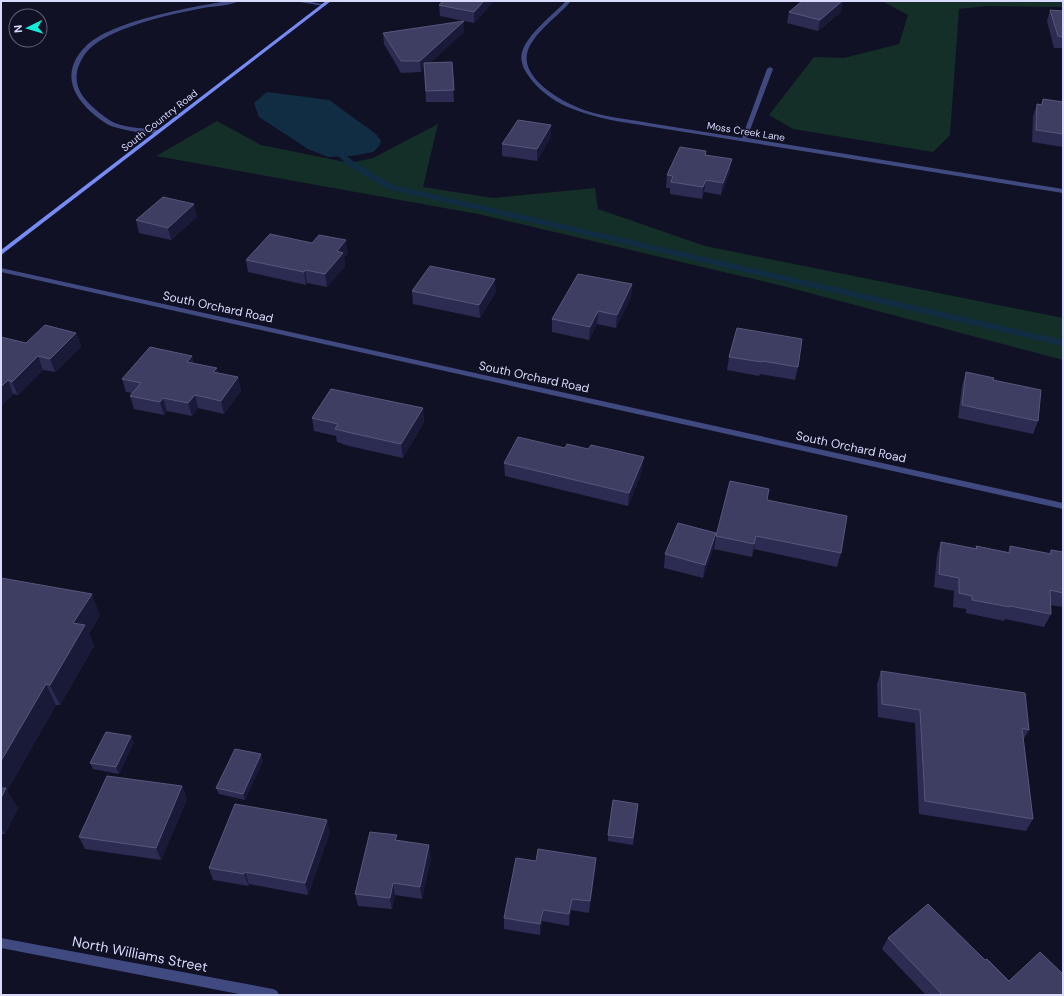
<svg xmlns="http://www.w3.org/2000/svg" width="1064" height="996" font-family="'DM Sans',sans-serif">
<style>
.green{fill:#142e28}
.water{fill:#102d44}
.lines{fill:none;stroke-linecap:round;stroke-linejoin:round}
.stream{fill:#102d44;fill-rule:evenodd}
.service{fill:#404a80;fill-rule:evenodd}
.minor{fill:#404a80;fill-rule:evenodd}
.secondary{fill:#768cf4;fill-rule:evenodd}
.wall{fill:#2c2b51}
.shaded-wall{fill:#191938}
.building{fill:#3e3e63;stroke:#56577b}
.labels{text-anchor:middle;stroke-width:3;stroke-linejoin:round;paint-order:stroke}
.far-street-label{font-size:10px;fill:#d8dbfc;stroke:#111125}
.street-label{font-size:12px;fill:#d8dbfc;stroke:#111125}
.near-street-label{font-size:14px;fill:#d8dbfc;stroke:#111125}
</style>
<rect width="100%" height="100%" fill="#111125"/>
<path class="green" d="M882 1H1063V7L986 6 959 9 950 135 933 152 793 129 769 115 814 57 844 58 899 44 908 15Z
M217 121 261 145 350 163 373 158 438 124 423 187 493 198 595 188 598 209 705 246 1063 318V360L779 285 478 214 156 156Z"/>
<path class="water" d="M267 92 329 100 376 134 381 141 379 146 373 152 352 156 328 157 308 149 259 117 254 103Z"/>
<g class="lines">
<path class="stream" d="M333 145 353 161 393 185 1063 340V346L388 189 347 165 331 148V146Z"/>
<path class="service" d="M227 1H238C230 6 213 6 203 8 172 14 104 28 85 54 70 76 76 93 95 109 101 114 108 120 115 123 128 128 143 128 157 130L159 131V133C147 135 123 130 111 126 104 123 97 117 91 112 69 92 63 69 86 46 111 21 192 7 227 1Z
M294 1H306L326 5 324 6Z"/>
<path class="minor" d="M566 1H571C559 16 531 34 527 54 522 80 564 103 584 110 605 117 627 119 649 123 680 128 711 133 742 138L767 69 770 67 773 69 747 138 1063 189V193L616 121C583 114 548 105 528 75 523 68 520 61 522 52 528 33 553 15 566 1Z
M1 268 1063 503V509L1 272Z
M1 938 273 989 277 991 279 995H244L1 948Z"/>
<path class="secondary" d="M326 1H331L1 255V250Z"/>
</g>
<path class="wall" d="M443 1H494L474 23 440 16 439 5Z
M843 1 841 12 818 31 787 23 789 12Z
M1050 10 1063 11V48H1054L1047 21Z
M464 21V32L430 63 452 62 454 102H426L424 68 421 72 401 73 384 44 383 33Z
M1043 99 1063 102V147L1032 142 1033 116 1037 104H1041Z
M551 125V137L537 161 502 156V144Z
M706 151V155L730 171 721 195 704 192 702 199 670 194V188H666L667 175Z
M197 217 171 240 139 233 136 220Z
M348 253 344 257 345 266 327 287 307 283 306 285 248 272 246 260Z
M632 284 631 297 616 328 597 324 589 340 552 332V319Z
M412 291 496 292 480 318 413 304Z
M737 328 798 367 795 380 760 374 759 376 727 370 729 357Z
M76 333 81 346 55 372 43 370 18 395 13 394 1 406V337L26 343Z
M192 356 194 363 218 373 238 377 241 391 224 414 198 408 192 416 167 411 164 415 134 409 130 396 132 393 126 392 122 379Z
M966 372 993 380 1038 421 1033 434 958 418 962 386Z
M423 408 424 422 403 458 349 446 337 442 336 436 314 431 312 418Z
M565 448 588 449 642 471 628 506 505 476 504 463Z
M767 500 841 553 837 567 754 549 752 557 714 549 716 536Z
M941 542 976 549V546L1008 552 1010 546 1049 553 1051 550 1063 552V607L1050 605 1051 614 1044 627 1005 619 1004 621 966 613V609L953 607 954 591 934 587 937 555Z
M714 546 703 578 664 568 665 554Z
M1 578 100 615 89 634 94 646 60 705H56L7 791 18 808 5 834H1Z
M881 671 1029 730 1023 740 1033 819 1026 831 919 814 915 723 878 717 877 684Z
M134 742 119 774 93 769 90 763Z
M263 761 245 800 219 794 216 788Z
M182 786 187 799 161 860 85 849 79 837Z
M638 804 633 845 608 841V835Z
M330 832 308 895 249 884V886L213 880 209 868Z
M397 841 431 857 422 899 395 895 392 909 358 906 355 894Z
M596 858 595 871 589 913 571 910 569 926 542 921 540 935 504 929V918L536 861Z
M888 938 985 960 1009 981 1063 995H926L882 949Z"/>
<path class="shaded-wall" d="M484 1H494L474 23V12Z
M843 1 841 12 818 31 820 20Z
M464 21V32L421 72 420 61Z
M551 125V137L537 161V149Z
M732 159 730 171 721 195 723 183Z
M706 180 704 192 702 199 703 187Z
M194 204 197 217 171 240 168 228Z
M346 240 348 253 344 257 345 266 327 287 325 274 337 251Z
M305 270 307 283 306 285 304 272Z
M495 279 496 292 480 318 479 305Z
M632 284 631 297 616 328 617 315Z
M598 311 597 324 589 340 590 327Z
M76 333 81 346 55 372 50 359Z
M38 356 43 370 18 395 12 382Z
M192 356 196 369 187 362Z
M217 368 220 381 213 372Z
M238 377 241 391 224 414 221 401Z
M8 380 13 394 1 406V387Z
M195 395 198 408 192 416 188 403Z
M163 398 167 411 164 415 160 402Z
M423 408 424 422 403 458 401 444Z
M644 457 642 471 628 506 629 493Z
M716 533 714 546 703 578 705 565Z
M756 536 754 549 752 557 754 544Z
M92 594 100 615 89 634 94 646 60 705 50 685 73 623Z
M46 684 56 705 7 791 18 808 5 834 1 828V761Z
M131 736 134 742 119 774 116 767Z
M261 754 263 761 245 800 243 794Z
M182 786 187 799 161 860 156 848Z
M327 820 330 832 308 895 305 883Z
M429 845 431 857 422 899 420 887Z
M596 858 595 871 589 913 590 901Z
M245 872 249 884V886L244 874Z
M393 883 395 895 392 909 390 898Z
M572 899 571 910 569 926V914Z
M543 910 542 921 540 935V924Z"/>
<path class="building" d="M443 1H484L474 12 439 5Z
M802 1H842L820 20 789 12Z
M1050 10 1063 11V37L1058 36Z
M464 21 420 61H401L383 33Z
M452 62 454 90 426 91 424 63Z
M1043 99 1063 102V134L1036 130 1037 104 1042 105Z
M518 120 551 125 537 149 502 144Z
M680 147 706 151 705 155 732 159 723 183 706 180 703 187 671 182 673 176 667 175Z
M163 197 194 204 168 228 136 220Z
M270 234 312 243 319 235 346 240 337 251 343 253 325 274 305 270 304 272 246 260Z
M430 266 495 279 479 305 412 291Z
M578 274 632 284 617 315 598 311 590 327 552 319Z
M45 325 76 333 50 359 38 356 12 382 8 380 1 387V337L26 343Z
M737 328 802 339 798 367 762 361V362L729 357Z
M150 347 192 356 187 362 217 368 213 372 238 377 221 401 195 395 188 403 163 398 160 402 130 396 141 383 122 379Z
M966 372 994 378 993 380 1041 390 1038 421 962 405Z
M331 389 423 408 401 444 347 432 335 429 338 424 312 418Z
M518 437 565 448 567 444 588 449 591 445 644 457 629 493 504 463Z
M730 481 769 489 767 500 847 516 841 553 756 536 754 544 716 536Z
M678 523 716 533 705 565 665 554Z
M941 542 977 549 976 546 1010 553V546L1051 554V550L1063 552V593L1050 590 1051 614 1010 606V607L972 600V596L959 593V578L939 574Z
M1 578 92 594 73 623 85 625 50 685 46 684 1 761Z
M881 671 1025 693 1029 730 1022 728 1033 819 925 801 920 710 882 704Z
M106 732 131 736 116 767 90 763Z
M235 749 261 754 243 794 216 788Z
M107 776 182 786 156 848 79 837Z
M1 788H6L1 798Z
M613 800 638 804 633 838 608 835Z
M235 804 327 820 305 883 245 872 244 874 209 868Z
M370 832 397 835 395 840 429 845 420 887 393 883 390 898 355 894Z
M538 849 596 858 590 901 572 899 569 914 543 910 540 924 504 918 516 858 536 861Z
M928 904 985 960 987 959 1009 981 1040 952 1063 974V995H939L941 993 888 938Z"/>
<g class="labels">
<g class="far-street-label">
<text transform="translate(159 120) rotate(-38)" y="4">South Country Road</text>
<text transform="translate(746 131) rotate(9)" y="4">Moss Creek Lane</text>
</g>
<g class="street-label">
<text transform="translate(218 307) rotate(12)" y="4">South Orchard Road</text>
<text transform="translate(534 377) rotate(12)" y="4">South Orchard Road</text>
<text transform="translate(851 447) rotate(12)" y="4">South Orchard Road</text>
</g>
<g class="near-street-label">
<text transform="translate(140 954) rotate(11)" y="5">North Williams Street</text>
</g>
</g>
<rect width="1064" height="996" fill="none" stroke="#d8dbfc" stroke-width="4"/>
<g transform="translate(28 28) rotate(265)"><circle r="19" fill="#111125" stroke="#61627b"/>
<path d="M0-3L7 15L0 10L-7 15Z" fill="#13edd8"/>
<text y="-6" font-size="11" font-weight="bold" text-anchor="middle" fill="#d8dbfc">N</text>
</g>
</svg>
